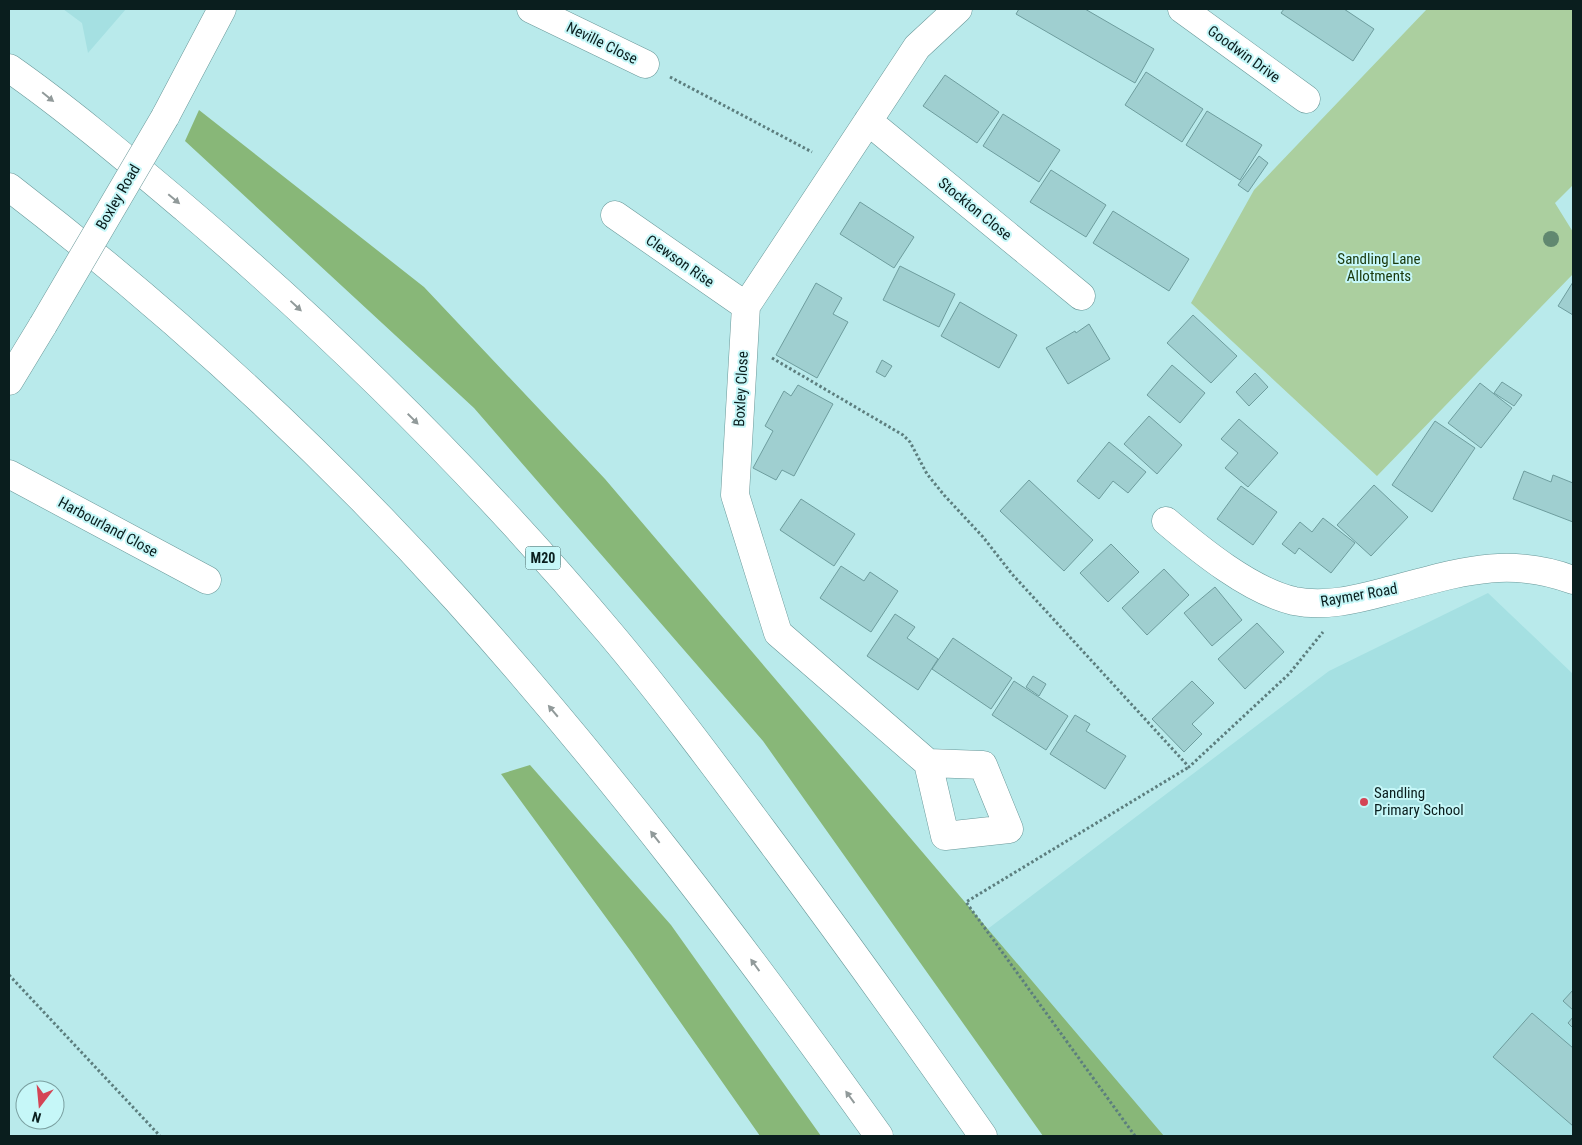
<svg xmlns="http://www.w3.org/2000/svg" width="1582" height="1145" font-family="'Roboto Condensed',sans-serif">
<style>
.built{fill:#a5e0e2}
.green{fill:#abcf9f}
.forest{fill:#88b778}
.building{fill:#9fcfd0;stroke:#6e9d9e}
.lines{fill:none;stroke-linecap:round;stroke-linejoin:round}
.street-casing{stroke:#699899;stroke-width:29}
.secondary-casing{stroke:#699899;stroke-width:29}
.highway-casing{stroke:#699899;stroke-width:29}
.path{stroke:#5c7e7e;stroke-width:3;stroke-dasharray:2.5 2.5;stroke-linecap:butt}
.street{stroke:#fff;stroke-width:28}
.secondary{stroke:#fff;stroke-width:28}
.highway{stroke:#fff;stroke-width:28}
.secondary-bridge-casing{stroke:#699899;stroke-width:29;stroke-linecap:butt}
.secondary-bridge{stroke:#fff;stroke-width:28}
.tree{fill:#618870}
.oneway{fill:#919a9a}
.poi-dot{fill:#d44455;stroke:#c6f7f8;stroke-width:2}
.labels{text-anchor:middle;stroke-width:4;stroke-linejoin:round;paint-order:stroke}
.shield{fill:#c6f7f8;stroke:#425f5f;stroke-width:1}
.shield-label{font-size:14px;font-weight:bold;fill:#0a1e1e}
.street-label{font-size:15px;fill:#0a1e1e;stroke:#c6f7f8}
.park-label{font-size:15px;fill:#19380b;stroke:#c6f7f8}
.poi-label{font-size:15px;fill:#0a1e1e;stroke:#c6f7f8;text-anchor:start}
</style>
<rect width="100%" height="100%" fill="#b9eaeb"/>
<path class="built" d="M63 9H126L88 53 82 23Z
M1488 593 1573 674V1136H1137L985 931 1329 671Z"/>
<path class="green" d="M1427 9H1573V185L1555 203 1573 232V274L1377 476 1191 303 1254 190Z"/>
<path class="forest" d="M199 110 424 287 605 479 1164 1136H1043L763 741 474 408 185 141Z
M530 765 671 925 821 1136H760L632 953 501 774Z"/>
<path class="building" d="M1019 9H1085L1154 49 1135 83 1016 14Z
M1284 9H1344L1374 29 1353 61 1281 13Z
M1146 72 1203 109 1182 142 1125 105Z
M945 75 999 112 977 143 923 106Z
M1207 111 1262 145 1240 180 1186 145Z
M1003 114 1060 150 1039 182 983 146Z
M1259 156 1268 163 1248 192 1238 185Z
M1051 170 1106 205 1086 237 1030 202Z
M860 202 914 237 894 268 840 234Z
M1113 211 1189 259 1169 291 1093 243Z
M900 266 955 294 939 327 883 300Z
M1573 282V315L1558 306Z
M816 283 842 298 833 314 848 322 817 378 776 355Z
M960 302 1017 335 999 368 941 336Z
M1193 315 1237 356 1211 383 1167 343Z
M1089 324 1110 359 1068 384 1046 348 1075 331 1076 333Z
M882 360 892 366 885 377 876 372Z
M1172 365 1205 393 1180 423 1147 395Z
M1255 373 1268 387 1249 406 1236 392Z
M1502 382 1522 395 1514 406 1494 393Z
M1480 383 1512 408 1481 448 1448 423Z
M798 385 833 404 794 476 782 470 776 480 753 468 773 431 765 426 784 391 791 396Z
M1149 416 1182 445 1157 474 1124 444Z
M1239 419 1278 453 1248 487 1225 468 1238 453 1221 439Z
M1435 421 1475 448 1432 512 1392 485Z
M1109 442 1146 472 1128 493 1113 481 1099 499 1077 481Z
M1524 471 1551 482 1553 475 1573 483V522L1513 499Z
M1029 480 1093 540 1064 571 1000 511Z
M1374 485 1408 517 1371 556 1337 525Z
M1241 486 1277 512 1253 545 1217 519Z
M801 499 855 534 834 566 780 530Z
M1323 518 1355 543 1331 573 1299 548 1295 554 1282 544 1300 522 1312 532Z
M1111 544 1139 572 1108 602 1080 573Z
M841 566 864 581 870 572 898 591 871 632 820 598Z
M1164 569 1189 595 1147 635 1122 608Z
M1215 587 1242 620 1212 646 1184 613Z
M895 614 915 627 907 638 938 659 918 690 867 656Z
M1257 623 1284 652 1245 689 1218 659Z
M953 638 1012 678 991 709 932 669Z
M1033 676 1046 684 1039 696 1026 687Z
M1014 681 1068 716 1046 750 992 715Z
M1192 681 1214 703 1192 724 1202 734 1184 752 1152 719Z
M1075 715 1090 724 1086 731 1126 756 1105 789 1050 754Z
M1573 990V1010L1563 1001Z
M1532 1013 1573 1048V1126L1493 1057Z
M1573 1017V1028L1568 1023Z"/>
<g class="lines">
<g class="street-casing">
<path id="street" d="M531 9 645 64
M1182 9 1306 99
M868 121 1081 296
M615 215 746 306
M9 474 207 580
M1166 521C1199 549 1250 591 1294 601 1324 607 1354 600 1384 592 1452 575 1504 554 1573 580
M928 763 983 765 1009 829 945 836 928 763 778 633 735 495 746 306 917 47 958 9"/>
</g>
<g class="secondary-casing">
<path id="secondary" d="M165 117 222 9
M9 381 43 325"/>
</g>
<g class="highway-casing">
<path id="highway" d="M9 68C69 110 129 161 186 209 338 338 480 479 609 632 668 702 723 777 778 851 848 945 916 1040 983 1136
M9 187C170 311 321 449 457 600 609 769 747 951 879 1136"/>
</g>
<path class="path" d="M670 77 812 152
M772 358 903 435 910 442 927 474 944 495 983 537 1012 574 1189 767 1289 674 1323 632
M9 975 160 1136
M1135 1136 966 902 1189 767"/>
<use href="#street" class="street"/>
<use href="#secondary" class="secondary"/>
<use href="#highway" class="highway"/>
<g class="secondary-bridge-casing">
<path id="secondary-bridge" d="M43 325 165 117"/>
</g>
<use href="#secondary-bridge" class="secondary-bridge"/>
</g>
<circle class="tree" cx="1551" cy="239" r="8"/>
<defs><path id="oneway-solid" d="M-6-.8H1V-3.2L6.5 0L1 3.2V.8H-6Z" transform="scale(1.25)"/></defs>
<g class="oneway">
<use href="#oneway-solid" transform="translate(48 97) rotate(39)"/>
<use href="#oneway-solid" transform="translate(174 199) rotate(40)"/>
<use href="#oneway-solid" transform="translate(296 306) rotate(43)"/>
<use href="#oneway-solid" transform="translate(413 419) rotate(45)"/>
<use href="#oneway-solid" transform="translate(553 711) rotate(-130)"/>
<use href="#oneway-solid" transform="translate(655 837) rotate(-128)"/>
<use href="#oneway-solid" transform="translate(755 965) rotate(-126)"/>
<use href="#oneway-solid" transform="translate(850 1097) rotate(-126)"/>
</g>
<circle class="poi-dot" cx="1364" cy="802" r="5"/>
<g class="labels">
<rect class="shield" x="525.5" y="546.5" width="35" height="23" rx="4"/>
<g class="shield-label">
<text x="543" y="563">M20</text>
</g>
<g class="street-label">
<text transform="translate(602 43) rotate(26)" y="5">Neville Close</text>
<text transform="translate(1244 54) rotate(36)" y="5">Goodwin Drive</text>
<text transform="translate(118 197) rotate(-60)" y="5">Boxley Road</text>
<text transform="translate(975 209) rotate(39)" y="5">Stockton Close</text>
<text transform="translate(680 261) rotate(35)" y="5">Clewson Rise</text>
<text transform="translate(741 389) rotate(-87)" y="5">Boxley Close</text>
<text transform="translate(108 527) rotate(28)" y="5">Harbourland Close</text>
<text transform="translate(1359 595) rotate(-10)" y="5">Raymer Road</text>
</g>
<g class="park-label">
<text x="1379" y="264">Sandling Lane<tspan x="1379" dy="17">Allotments</tspan></text>
</g>
<g class="poi-label">
<text x="1374" y="798">Sandling<tspan x="1374" dy="17">Primary School</tspan></text>
</g>
</g>
<rect width="1582" height="1145" fill="none" stroke="#0a1e1e" stroke-width="20"/>
<g transform="translate(40 1105) rotate(196)"><circle r="24" fill="#c6f7f8" stroke="#7ba0a1"/>
<path d="M0-4L9 19L0 12L-9 19Z" fill="#d44455"/>
<text y="-8" font-size="14" font-weight="bold" text-anchor="middle" fill="#0a1e1e">N</text>
</g>
</svg>
